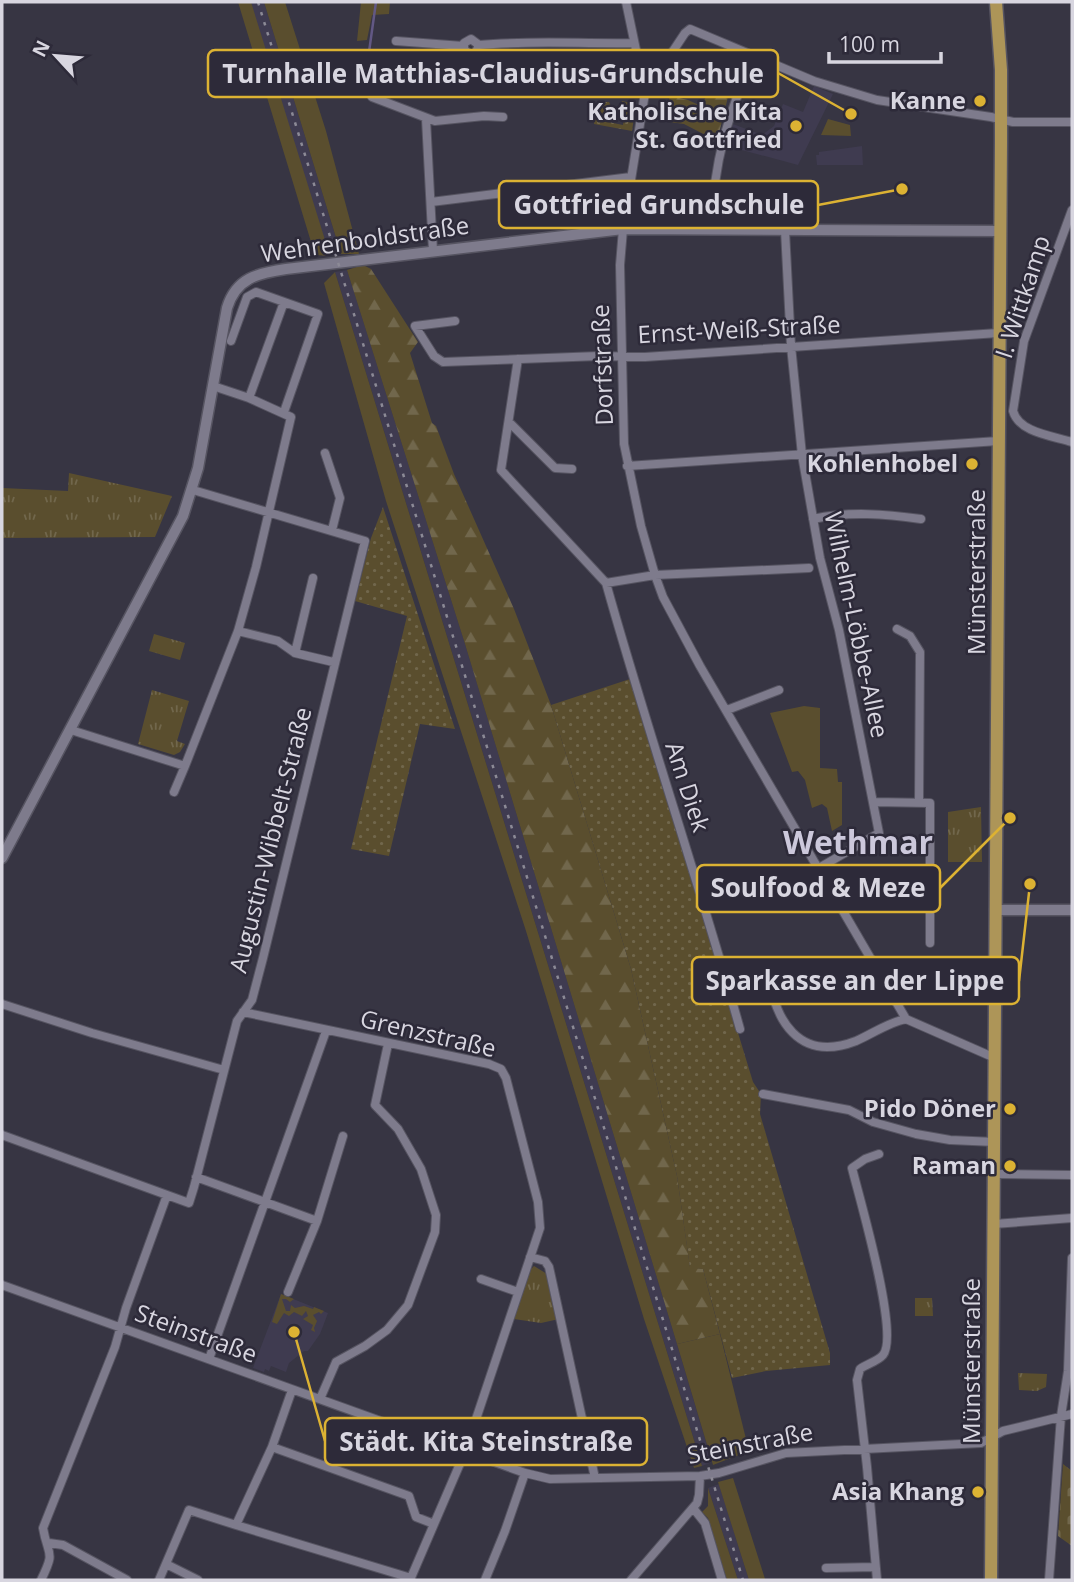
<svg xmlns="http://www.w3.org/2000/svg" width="1074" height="1582" font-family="'Open Sans',sans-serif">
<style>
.built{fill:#3f3b50}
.grass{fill:#5a4e2e}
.forest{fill:url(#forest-firs)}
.cemetery{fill:url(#cemetery-stones)}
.park{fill:url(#park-tufts)}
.garden{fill:url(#garden-dots)}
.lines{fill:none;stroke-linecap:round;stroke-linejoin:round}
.stream{stroke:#625884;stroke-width:2.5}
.street-casing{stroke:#565461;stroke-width:10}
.secondary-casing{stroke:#565461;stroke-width:13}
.primary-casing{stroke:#565461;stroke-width:15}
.street{stroke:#7e7b8c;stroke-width:8}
.secondary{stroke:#7e7b8c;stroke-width:10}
.primary{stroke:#ad9558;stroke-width:12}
.rail{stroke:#8c8a96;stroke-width:2.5;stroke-dasharray:3.5 7;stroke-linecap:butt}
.poi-dot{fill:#dcb233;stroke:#2d2a39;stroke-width:2.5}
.labels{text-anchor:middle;stroke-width:5;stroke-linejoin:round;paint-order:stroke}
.poi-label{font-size:24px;font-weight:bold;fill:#d8d6e0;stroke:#2d2a39;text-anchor:end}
.street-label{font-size:24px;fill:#d8d6e0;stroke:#2d2a39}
.district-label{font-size:32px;font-weight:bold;fill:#ccc8db;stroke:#2d2a39}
.leader{fill:none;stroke:#dcb233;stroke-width:2.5}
.callout-dot{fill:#dcb233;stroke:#2d2a39;stroke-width:2.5}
.callout{fill:#2d2a39;stroke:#dcb233;stroke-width:2.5}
.callout-label{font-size:26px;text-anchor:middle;font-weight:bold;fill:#d8d6e0}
</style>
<defs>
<pattern id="forest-firs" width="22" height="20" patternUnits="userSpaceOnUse" patternTransform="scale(1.75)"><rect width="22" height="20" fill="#5a4e2e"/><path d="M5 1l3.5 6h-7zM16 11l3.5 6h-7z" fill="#71674c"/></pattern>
<pattern id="cemetery-stones" width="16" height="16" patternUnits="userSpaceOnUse" patternTransform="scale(1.75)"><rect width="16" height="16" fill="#5a4e2e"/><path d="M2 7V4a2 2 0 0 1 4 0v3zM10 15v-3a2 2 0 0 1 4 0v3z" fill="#71674c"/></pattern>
<pattern id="park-tufts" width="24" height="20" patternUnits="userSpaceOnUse" patternTransform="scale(1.75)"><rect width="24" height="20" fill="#5a4e2e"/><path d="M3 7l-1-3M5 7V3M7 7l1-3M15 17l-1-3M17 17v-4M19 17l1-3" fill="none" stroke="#71674c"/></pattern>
<pattern id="garden-dots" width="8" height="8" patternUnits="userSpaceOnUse" patternTransform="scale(1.75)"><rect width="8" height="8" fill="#5a4e2e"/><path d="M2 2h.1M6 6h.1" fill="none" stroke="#71674c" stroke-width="1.8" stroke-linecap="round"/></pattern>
</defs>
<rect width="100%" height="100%" fill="#373543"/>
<path class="built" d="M248 2H264L341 254 322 256Z
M814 86 833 94 798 165 727 146 733 124 762 135 774 126 783 104 803 112Z
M862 146 863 165H817L816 155H819V152Z
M347 270 465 644 677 1344 712 1462 702 1466 335 272Z
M281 1294 328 1313 320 1334 308 1351H304L289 1363 286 1372 271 1366 269 1371 265 1369 264 1372 253 1368Z
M719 1484 749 1580H738L708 1488Z"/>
<path class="grass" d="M238 2H251L330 256 315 255Z
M264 2H285L326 131 359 254H341Z
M361 2H390L389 14 372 15 367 40 357 41Z
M828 119 850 125 851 136 821 135Z
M335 272 702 1466 694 1468 644 1319 526 931 386 501 324 283Z
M804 706 820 708V768L837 769 838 782H842V825L832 831 827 808 822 804 812 808 805 780 798 771 792 772 770 713Z
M281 1294 294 1299 290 1302 286 1299H282L286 1311H290L291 1305 295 1308 304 1306 313 1309 314 1307 324 1311 321 1314 319 1312 313 1315 317 1321 314 1328 315 1332 311 1330 313 1325 303 1319 308 1316 306 1311 302 1316 294 1312 289 1316 284 1313 277 1324 272 1322Z
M720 1334 749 1451 713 1465 677 1344Z
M733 1478 765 1579V1580H749L718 1482Z
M708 1488 738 1580H727L708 1518 702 1512 708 1506Z"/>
<path class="forest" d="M711 88 728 97 717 141 684 124 663 121 670 96 688 100 701 106Z
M363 265 371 269 418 342 410 353 432 423 436 426 454 474 514 609 551 705 631 969 677 1176 690 1267 703 1269 720 1334 677 1344 465 644 347 270Z"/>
<path class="cemetery" d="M1063 1464 1072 1471V1546L1058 1536Z"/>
<path class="park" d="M69 473 172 496 155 537 2 538V488L68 491Z
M154 634 185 643 180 660 149 651Z
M152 690 189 701 177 741 185 744 180 752 174 755 138 744Z
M981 807 982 862H948V812Z
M534 1266 547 1274 559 1319 541 1323 514 1319 531 1269Z
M915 1298H932L933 1316H915Z
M1018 1373 1047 1374 1046 1387 1037 1391 1019 1390Z"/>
<path class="garden" d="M622 101 636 104 632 131 594 124 595 115 591 113 590 108 593 110 600 102H609L611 106 608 122 623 125 625 112 620 111Z
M383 507 455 729 420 724 389 856 351 849 407 616 355 601 371 538Z
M630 679 753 1082 761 1094 760 1114 830 1353V1365L766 1371 732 1378 703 1269 690 1268 677 1176 631 969 551 705Z"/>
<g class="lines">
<path class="stream" d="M369 52 376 2"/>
<g class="street-casing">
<path id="street" d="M626 2 645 93 623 229 620 265 624 444 641 526 655 575 663 597 700 666 906 1019 995 1058
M396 41 463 46
M479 45 475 54H469L464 49V43L471 39 479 45C531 40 582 44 634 43
M645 93 685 33 690 29 814 81 877 100 991 117 1013 122H1072
M372 97 435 121 484 116 503 117
M426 119 433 251
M431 202 631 177
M1072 210 1024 341 1013 411C1019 433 1054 436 1072 442
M711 229C714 160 727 117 754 55
M785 230 791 346 802 455 820 558 839 630 879 833 819 868
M455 321 415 326 434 356 443 362 599 356 645 357 998 333
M231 341 247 297 256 292 318 314 284 412
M518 359 501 470 606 583
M249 398 284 302
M509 422 555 468 572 469
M325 453 340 498 332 530
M627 466 998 441
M813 519C849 511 886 514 921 519
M897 629 910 636 920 652 919 802
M238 631 278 641 295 653 333 662
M295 653 313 578
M727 710 779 690
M71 730 185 766 238 631 256 567 291 417 249 398 213 386
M174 792 185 766
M874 802 930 803V943
M769 970C773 1020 799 1063 856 1041 872 1034 889 1022 906 1019
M2 1004 92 1033 224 1070
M243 1012 489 1064 501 1069 506 1078 538 1202 540 1228 465 1452 410 1580
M740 1029C698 879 648 733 606 583L655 575 809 568
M763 1094 849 1110 873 1122 916 1134 950 1140 995 1142
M2 1135 167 1195
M995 1174 1072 1175
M196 1177 317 1221
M994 1224 1072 1218
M530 1257 545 1261 549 1267 595 1478
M481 1279 518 1292
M2 1285 525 1473 550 1479 700 1476 719 1473 786 1453 981 1443 1003 1431 1072 1414
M288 1292 317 1221 343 1136
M209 1359 326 1031
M320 1399 336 1362 365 1346 387 1330 408 1305 435 1232 436 1215 421 1169 398 1129 375 1105 388 1044
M272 1447 409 1496 416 1517 434 1524
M693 1508 705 1523 722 1580
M236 1525 411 1578
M49 1543 63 1545 127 1580
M166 1564 198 1580
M826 1568 875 1567
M41 1580C56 1550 48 1557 43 1528L115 1347 126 1308 167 1195 189 1203 194 1187 237 1021 252 1000 263 958 365 541 193 490
M159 1580 189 1510 236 1525 272 1447 292 1390
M485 1580 505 1531 525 1473
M631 1580 697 1503 699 1495 700 1476
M877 1580 867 1467 857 1380 860 1369C866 1364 877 1362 883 1355 900 1335 859 1197 852 1168L865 1159 879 1154
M1049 1580 1061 1416 1068 1371 1072 1258"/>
</g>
<g class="secondary-casing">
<path id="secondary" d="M2 858 183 516 198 468 227 308C236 278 258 273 286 269L623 229 999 231
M995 910H1072"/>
</g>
<g class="primary-casing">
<path id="primary" d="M991 1580 1001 141V70L996 2"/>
</g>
<use href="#street" class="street"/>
<use href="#secondary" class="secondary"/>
<use href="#primary" class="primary"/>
<path class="rail" d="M258 2 743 1580"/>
</g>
<g class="poi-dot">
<circle cx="980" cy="101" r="7"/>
<circle cx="796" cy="126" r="7"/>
<circle cx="972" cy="464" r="7"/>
<circle cx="1010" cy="1109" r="7"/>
<circle cx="1010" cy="1166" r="7"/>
<circle cx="978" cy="1492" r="7"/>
</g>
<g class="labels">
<g class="poi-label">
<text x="966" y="109">Kanne</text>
<text x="782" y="120">Katholische Kita<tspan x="782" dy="28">St. Gottfried</tspan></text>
<text x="958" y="472">Kohlenhobel</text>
<text x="996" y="1117">Pido Döner</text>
<text x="996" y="1174">Raman</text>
<text x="964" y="1500">Asia Khang</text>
</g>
<g class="street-label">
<text transform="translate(365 240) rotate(-8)" y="8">Wehrenboldstraße</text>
<text transform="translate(1023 297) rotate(-72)" y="8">I. Wittkamp</text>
<text transform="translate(739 330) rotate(-3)" y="8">Ernst-Weiß-Straße</text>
<text transform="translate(603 365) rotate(-92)" y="8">Dorfstraße</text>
<text transform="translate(977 572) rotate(-90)" y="8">Münsterstraße</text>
<text transform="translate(856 625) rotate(78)" y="8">Wilhelm-Löbbe-Allee</text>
<text transform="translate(687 787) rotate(72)" y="8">Am Diek</text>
<text transform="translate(271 840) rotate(-76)" y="8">Augustin-Wibbelt-Straße</text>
<text transform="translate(428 1034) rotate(13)" y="8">Grenzstraße</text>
<text transform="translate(196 1334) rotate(20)" y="8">Steinstraße</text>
<text transform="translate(972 1361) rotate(-90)" y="8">Münsterstraße</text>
<text transform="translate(750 1444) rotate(-11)" y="8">Steinstraße</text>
</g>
<g class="district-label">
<text x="858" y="854">Wethmar</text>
</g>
</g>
<path class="leader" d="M851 114L778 73M902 189L818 205M1010 818L940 888M1030 884L1019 981M294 1332L325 1441"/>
<g class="callout-dot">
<circle cx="851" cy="114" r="7"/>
<circle cx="902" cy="189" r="7"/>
<circle cx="1010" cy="818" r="7"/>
<circle cx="1030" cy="884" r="7"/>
<circle cx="294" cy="1332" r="7"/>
</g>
<g class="callout">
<rect x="208" y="50" width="570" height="47" rx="7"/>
<rect x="499" y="181" width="319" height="47" rx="7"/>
<rect x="697" y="865" width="243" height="47" rx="7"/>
<rect x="692" y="957" width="327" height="47" rx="7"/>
<rect x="325" y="1418" width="322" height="47" rx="7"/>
</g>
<g class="callout-label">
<text x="493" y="83">Turnhalle Matthias-Claudius-Grundschule</text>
<text x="659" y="214">Gottfried Grundschule</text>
<text x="818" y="897">Soulfood &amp; Meze</text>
<text x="855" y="990">Sparkasse an der Lippe</text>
<text x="486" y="1451">Städt. Kita Steinstraße</text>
</g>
<rect width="1074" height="1582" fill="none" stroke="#d8d6e0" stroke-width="7"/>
<g transform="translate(56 56) rotate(296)" stroke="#2d2a39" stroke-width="5" paint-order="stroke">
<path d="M0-5L12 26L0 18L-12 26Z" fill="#d8d6e0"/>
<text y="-10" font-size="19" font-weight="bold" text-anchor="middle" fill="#d8d6e0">N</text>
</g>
<path d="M829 52v10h112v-10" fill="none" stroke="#d8d6e0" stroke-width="3.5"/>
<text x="839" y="52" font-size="21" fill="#d8d6e0" stroke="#2d2a39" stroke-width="5" paint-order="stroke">100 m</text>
</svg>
